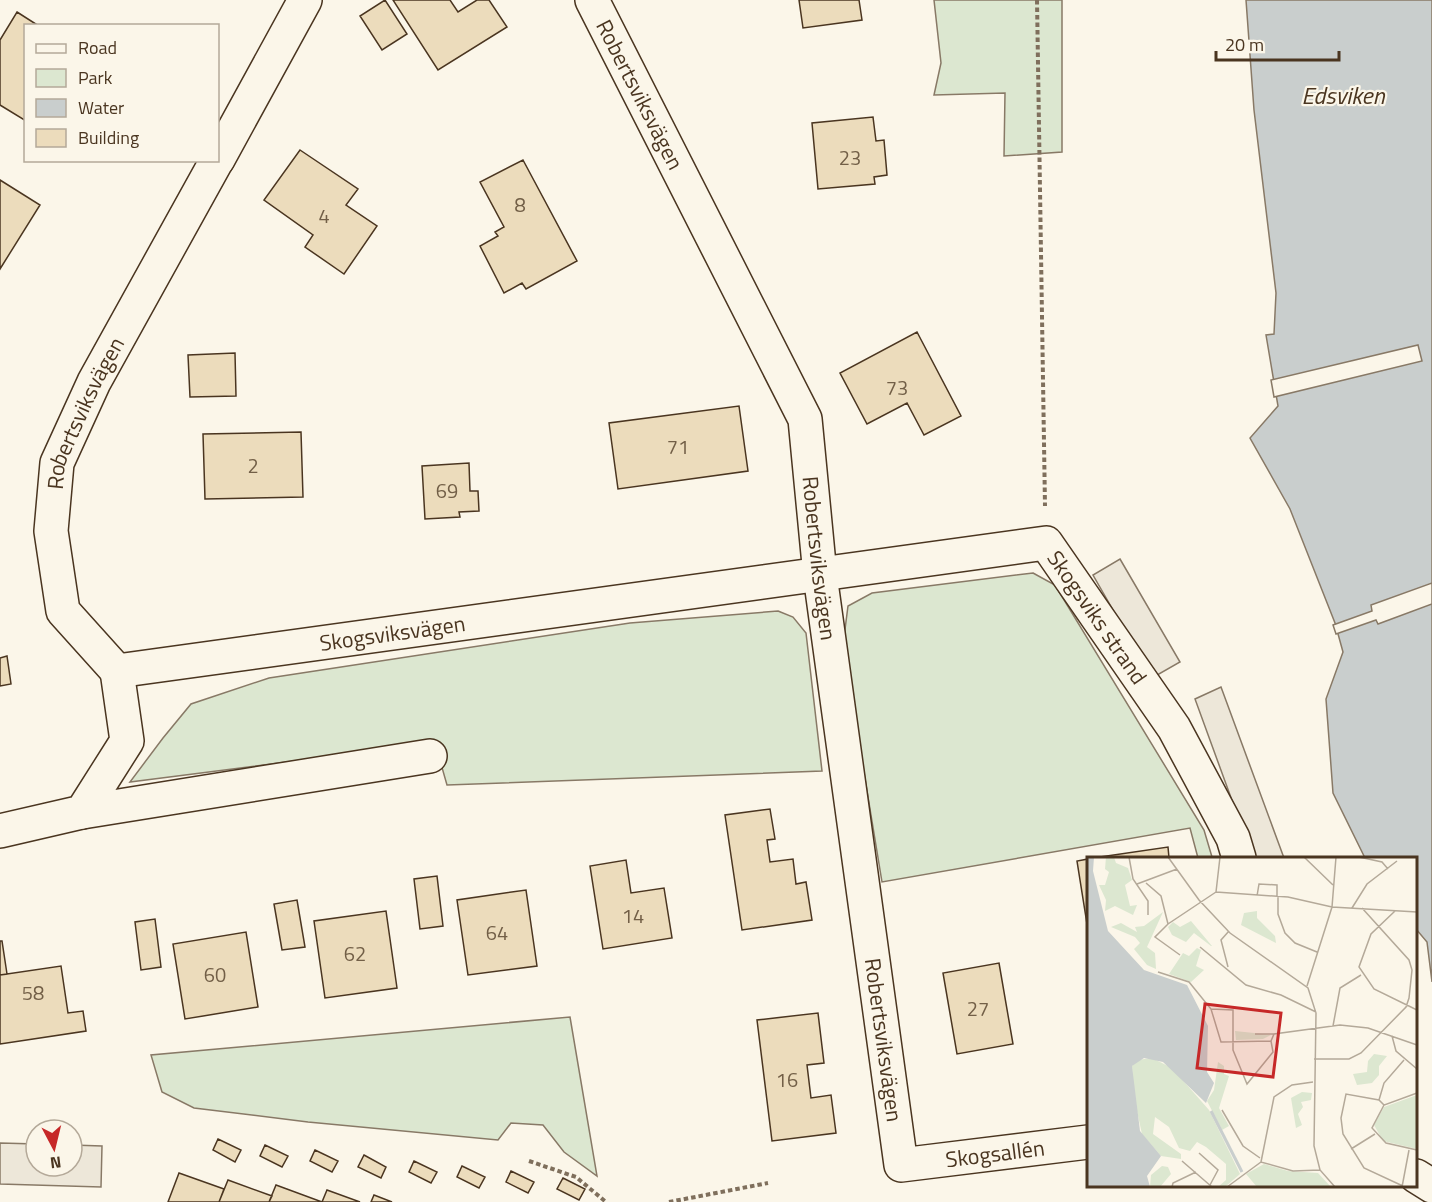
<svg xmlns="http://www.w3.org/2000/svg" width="1432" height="1202" font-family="'Titillium Web',sans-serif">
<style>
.green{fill:#dce7d0;stroke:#887966;stroke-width:1.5}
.parking{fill:#ede7d9;stroke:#887966;stroke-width:1.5}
.water{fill:#c9cecd;stroke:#887966;stroke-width:1.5}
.pier{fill:#fbf6e9;stroke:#887966;stroke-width:1.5}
.building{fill:#ecdcbc;stroke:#4a3520;stroke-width:1.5}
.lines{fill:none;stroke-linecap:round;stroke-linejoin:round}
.minor-casing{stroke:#4a3520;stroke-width:36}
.path{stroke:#7f6f5c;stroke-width:4;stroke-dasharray:4.5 3;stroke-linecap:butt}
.minor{stroke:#fbf6e9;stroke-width:33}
.labels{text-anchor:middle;stroke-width:4.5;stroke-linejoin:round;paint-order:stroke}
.number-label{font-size:20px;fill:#725f47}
.street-label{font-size:22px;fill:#4a3520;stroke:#fbf6e9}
.water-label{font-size:24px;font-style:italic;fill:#4a3520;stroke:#fbf6e9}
.inset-river{fill:none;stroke:#c9cecd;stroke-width:3}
.inset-road{fill:none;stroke:#b4a999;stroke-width:1.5}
.view{fill:#c62828;fill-opacity:0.15;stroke:#c62828;stroke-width:3}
.inset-edge{fill:none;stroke:#4a3520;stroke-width:3}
</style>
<rect width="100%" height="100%" fill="#fbf6e9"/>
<path class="green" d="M934 0H1062V152L1004 156 1005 93 934 95 941 63Z
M1033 573 1055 585 1204 830 1212 857 1208 858H1198L1190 828 882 882 843 645 848 606 872 593Z
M778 611 793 617 806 633 822 771 447 785 435 743 130 782 163 738 191 704 269 678 630 623Z
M570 1017 597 1176 564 1152 543 1125 511 1123 498 1140 308 1122 194 1108 162 1092 151 1055Z"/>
<path class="parking" d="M1120 559 1180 662 1152 678 1093 575Z
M1221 687 1284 858H1253L1195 699Z
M0 1143 36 1144V1166H72V1145L102 1146 101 1187 0 1184Z"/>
<path class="water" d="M1246 0H1432V982L1427 942 1416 929V858H1365L1333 793 1326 699 1343 652 1335 623 1290 509 1250 438 1278 406 1266 335 1274 334 1276 293 1254 110Z"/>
<path class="pier" d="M1418 345 1422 361 1274 397 1271 380Z
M1432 583V604L1378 624 1376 620 1336 634 1333 625 1372 611 1371 605Z"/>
<path class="building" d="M385 0 407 34 382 50 360 16Z
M393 0H450L458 12 477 0H489L507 27 438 70Z
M799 0H859L862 20 803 28Z
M17 12 39 26H26V121L0 105V40Z
M873 117 876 141 884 140 887 175 874 177 875 184 818 189 812 123Z
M300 150 358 189 346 205 377 226 344 274 305 247 313 235 264 200Z
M523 160 577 261 526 289 522 283 504 293 480 246 498 236 495 232 504 227 480 182Z
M0 180 40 205 0 269Z
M917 332 961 416 924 435 907 403 867 424 840 373Z
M235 353 236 396 190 397 188 355Z
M739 406 748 471 618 489 609 423Z
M301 432 303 497 205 499 203 434Z
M469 463 470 491H478L479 511 459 512 460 517 425 519 422 466Z
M7 656 11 684 0 686V658Z
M770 809 775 839 767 840 770 862 793 859 796 884 806 882 812 920 742 930 725 815Z
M1168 847 1169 858H1093Z
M1088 859V924H1087L1077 861Z
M626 860 631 893 664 888 672 938 603 949 590 866Z
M437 876 443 926 420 929 414 879Z
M526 890 537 966 468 975 457 900Z
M297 900 305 947 282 950 274 904Z
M386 911 397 988 325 998 314 921Z
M155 919 161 967 141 970 135 922Z
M246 932 258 1007 185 1019 173 944Z
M0 941H2L7 974 0 975Z
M999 963 1013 1044 957 1054 943 973Z
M61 966 68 1013 83 1011 86 1031 0 1044V975Z
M818 1013 824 1063 807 1065 811 1098 831 1095 836 1133 772 1141 757 1020Z
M218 1139 241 1150 235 1162 213 1150Z
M265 1145 288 1156 282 1167 260 1156Z
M315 1150 338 1161 332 1172 310 1161Z
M364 1155 386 1167 381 1178 358 1167Z
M414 1161 437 1172 431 1183 409 1172Z
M462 1166 485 1177 479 1188 457 1177Z
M511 1171 534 1182 528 1193 506 1182Z
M179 1173 224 1189 219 1202H168Z
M563 1178 585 1189 579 1200 557 1189Z
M228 1180 272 1196 269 1202H219Z
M276 1185 322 1202H269Z
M327 1190 360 1202H322Z
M374 1195 392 1202H371Z"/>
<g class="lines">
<g class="minor-casing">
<g id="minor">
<path id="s1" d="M592 0 805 419 820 575 901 1165 1088 1142"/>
<path d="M218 159 305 0"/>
<path id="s2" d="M117 671 1046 543 1174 728 1233 838 1239 858"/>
<path id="s3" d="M117 671 63 611 51 531 57 463 94 382 217 160"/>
<path d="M82 812 430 756"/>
<path d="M0 831 82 812 127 741 117 671"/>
<path d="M1416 1176 1432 1186"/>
</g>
</g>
<path class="path" d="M1037 0 1045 506
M529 1161 576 1177 606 1202
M669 1202 768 1183"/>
<use href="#minor" class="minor"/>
</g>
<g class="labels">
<g class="number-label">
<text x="850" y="165">23</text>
<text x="520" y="212">8</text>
<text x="324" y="223">4</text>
<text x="897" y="395">73</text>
<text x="678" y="454">71</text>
<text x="253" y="473">2</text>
<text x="447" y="498">69</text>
<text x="633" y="923">14</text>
<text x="497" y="940">64</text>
<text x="355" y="961">62</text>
<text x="215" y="982">60</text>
<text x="33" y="1000">58</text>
<text x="978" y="1016">27</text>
<text x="787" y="1087">16</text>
</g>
<g class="street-label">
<text dy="8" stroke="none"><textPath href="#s1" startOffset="106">Robertsviksvägen</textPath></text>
<text dy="8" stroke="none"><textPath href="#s3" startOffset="286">Robertsviksvägen</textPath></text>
<text dy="8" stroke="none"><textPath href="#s1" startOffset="610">Robertsviksvägen</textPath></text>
<text dy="8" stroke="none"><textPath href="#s2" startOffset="1028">Skogsviks strand</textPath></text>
<text dy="8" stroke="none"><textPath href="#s2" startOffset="278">Skogsviksvägen</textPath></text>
<text dy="8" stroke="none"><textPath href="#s1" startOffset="1096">Robertsviksvägen</textPath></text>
<text dy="8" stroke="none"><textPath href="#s1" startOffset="1317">Skogsallén</textPath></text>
</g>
<g class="water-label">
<text x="1343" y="104">Edsviken</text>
</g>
</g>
<g transform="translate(1087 857)">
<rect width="330" height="330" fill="#fbf6e9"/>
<path d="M19 0H27L29 6 41 11 45 23 38 28 43 49 50 48 46 58 28 49 18 54 19 43 12 28H18L22 15 18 12ZM170 54V61L188 79 189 86 154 68 157 56ZM76 55 60 90 68 96 69 112 60 108 47 92 53 86 48 80 24 70 34 66 50 75 48 70 57 69ZM104 64 125 89H124L107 76 99 85 85 78 81 70 86 65 93 70ZM110 91 114 93 109 109 117 113 104 125 82 117 96 96 102 99ZM148 174 167 176 184 178 176 182 149 183ZM287 197 300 199 292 209V218L285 226 270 228 266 217 280 215 281 204ZM65 201 85 211 122 253 153 317 138 330H131L139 323V307L119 290 110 285 103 294 92 291 82 270 68 260 66 277 94 297V302L74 299 55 277 46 236 45 209 50 203ZM131 205 137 209V217L142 219 132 251 142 269 135 273 120 244 127 233ZM215 235 225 236 224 243 214 245 216 250 211 257 215 268 209 271 204 241ZM330 238V292L296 284 287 268 297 250ZM177 307 201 314 231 316 244 330H170L159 317ZM75 309 81 310 84 317 73 330H63L64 318Z" fill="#dce7d0"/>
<path d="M0 0H7L6 14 21 74 57 113 100 128 121 169 120 215 127 226 119 246 76 205 57 201 45 209 53 274 74 299 60 319 63 330H0Z" fill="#c9cecd"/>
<path class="inset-river" d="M124 254 155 315"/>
<path class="inset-road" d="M42 0 46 22 61 44V58M81 0 112 43 143 76 221 131 229 156 227 289 233 313 248 330M217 0 246 28M272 0 295 5 301 12M59 26 74 39 81 67M50 27 90 12M129 35 201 40 245 50 330 55M129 35 133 0M170 39 172 27 190 28V39M191 40V57L198 76 208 86 230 95M265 51 280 27 310 4M308 54 284 77 272 110 287 132 330 153M113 90 159 128 194 138 229 155M93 98 68 80 81 67 129 35M141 110 134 83 142 74M71 115 102 125 124 152 134 185 184 184M220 129 245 50 249 0M124 152 146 153V193L160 227 186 195 184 184M246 169 253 131 274 118M168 177H187M305 179 309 194 330 212M184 184 187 177 253 168 281 171 330 188M227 202H262L274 196 319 150 322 141 325 113 322 103 275 51M330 236 297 248 285 271 299 286 330 293M292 243 297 226 317 203M297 248 292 243 259 237 254 261 256 277 277 311 318 330M135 253 156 289 173 301M264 292 288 277M112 296 131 313 123 328M95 304 125 330M174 305 187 240 205 228 226 225M85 330 86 326 109 315M140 330 174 305 206 314 233 313M315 330 322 293"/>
<path class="view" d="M118 147 194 156 186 220 110 211Z"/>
<rect width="330" height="330" class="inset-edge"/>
</g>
<rect x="24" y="24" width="195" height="138" fill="#fbf6e9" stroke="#b4a999" stroke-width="1.5"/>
<rect x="36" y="44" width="30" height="9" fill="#fbf6e9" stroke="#b4a999" stroke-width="1.5"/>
<text x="78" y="54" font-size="18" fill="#4a3520">Road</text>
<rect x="36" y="69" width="30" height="18" fill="#dce7d0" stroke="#b4a999" stroke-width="1.5"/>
<text x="78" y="84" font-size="18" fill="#4a3520">Park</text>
<rect x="36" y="99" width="30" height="18" fill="#c9cecd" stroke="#b4a999" stroke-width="1.5"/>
<text x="78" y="114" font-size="18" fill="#4a3520">Water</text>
<rect x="36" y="129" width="30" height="18" fill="#ecdcbc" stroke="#b4a999" stroke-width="1.5"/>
<text x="78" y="144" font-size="18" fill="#4a3520">Building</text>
<g transform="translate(54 1148) rotate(173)"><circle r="28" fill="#fbf6e9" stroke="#b4a999" stroke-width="1.5"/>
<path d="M0-4.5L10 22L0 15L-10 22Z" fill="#c62828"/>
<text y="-9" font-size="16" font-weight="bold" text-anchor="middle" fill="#4a3520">N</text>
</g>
<path d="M1216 51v9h123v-9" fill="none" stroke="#4a3520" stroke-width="3"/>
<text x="1225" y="51" font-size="18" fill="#4a3520" stroke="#fbf6e9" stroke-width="4.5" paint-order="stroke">20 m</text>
</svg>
